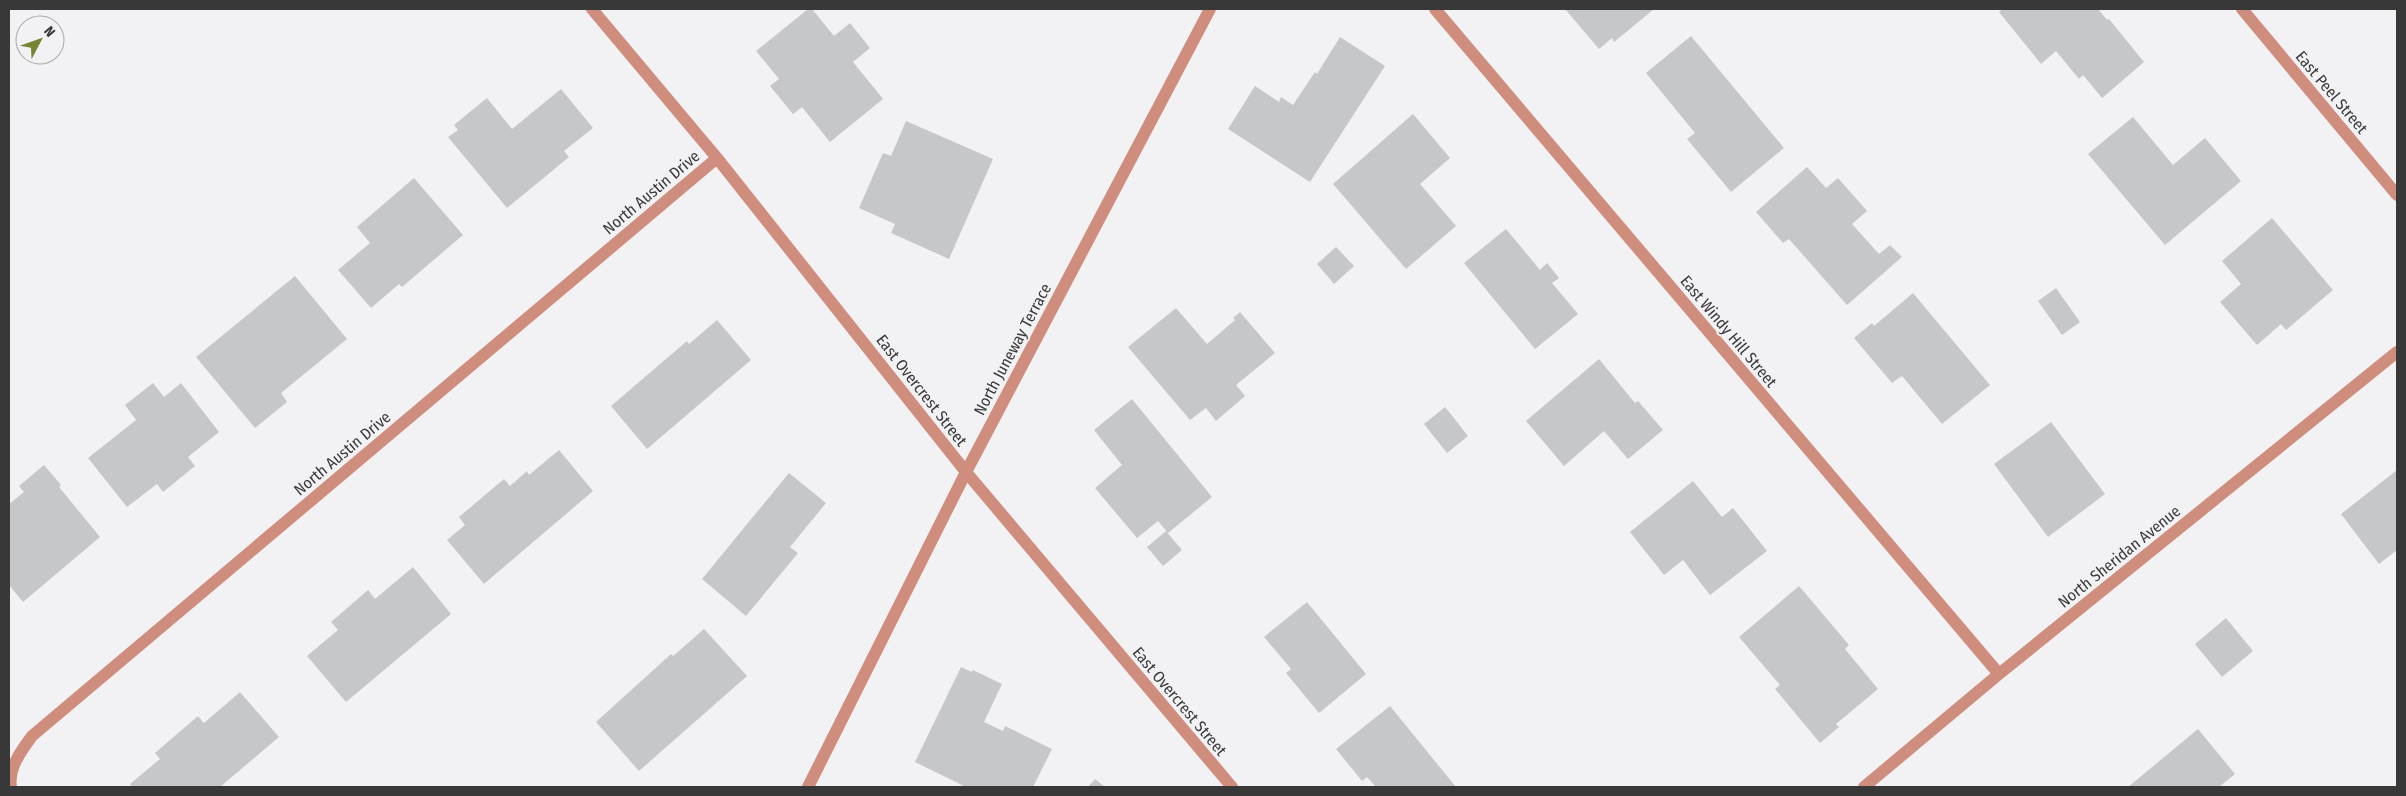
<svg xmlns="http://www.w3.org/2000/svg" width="2406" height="796" font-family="'Fira Sans Condensed',sans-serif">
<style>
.building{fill:#c6c7c9}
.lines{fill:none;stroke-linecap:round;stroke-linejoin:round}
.street{stroke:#cf8e7d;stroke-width:12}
.labels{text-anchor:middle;stroke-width:4;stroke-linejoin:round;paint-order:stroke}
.street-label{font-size:16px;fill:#383839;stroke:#f2f2f5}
</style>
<rect width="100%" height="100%" fill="#f2f2f5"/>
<path class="building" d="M808 9H812L834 36 850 23 870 48 853 62 883 99 830 142 802 107 793 114 770 86 779 79 756 51Z
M1565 9H1654L1614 42 1612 38 1599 49Z
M2003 9H2098L2107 20 2109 19 2144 62 2102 98 2083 75 2079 79 2056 51 2041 64 1999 12Z
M1691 36 1784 148 1731 192 1687 139 1695 133 1646 73Z
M1340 37 1385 66 1310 182 1228 129 1255 86 1279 102 1281 97 1293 105 1315 72 1317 74Z
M561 89 593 128 564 151 569 157 507 208 448 137 458 130 454 125 487 98 512 129Z
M1413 114 1450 158 1420 184 1456 226 1406 269 1333 184Z
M2133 117 2173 165 2205 138 2241 181 2165 245 2088 154Z
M906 121 993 159 949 259 891 233 895 224 859 208 883 153 891 156Z
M1807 167 1826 188 1838 178 1867 211 1852 224 1879 254 1890 245 1902 257 1847 305 1789 239 1783 243 1756 212Z
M414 178 463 235 402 287 399 284 371 308 338 270 370 243 357 227Z
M2272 218 2333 290 2286 330 2281 324 2257 345 2220 302 2241 284 2222 261Z
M1506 229 1540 270 1547 263 1559 278 1552 283 1578 314 1535 349 1464 263Z
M1336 247 1354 266 1334 284 1317 264Z
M295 276 347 339 281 393 287 402 255 428 196 357Z
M2056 288 2080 322 2062 335 2038 301Z
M1913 293 1990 385 1942 424 1902 376 1892 383 1854 338 1872 323 1874 326Z
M1176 308 1207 344 1235 320 1233 318 1240 312 1275 353 1236 385 1245 396 1216 421 1206 408 1190 420 1128 347Z
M717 320 751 360 647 449 611 406 687 341 689 344Z
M1599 359 1635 403 1638 401 1663 430 1628 459 1604 431 1564 466 1526 421Z
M153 383 164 397 181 383 219 432 188 457 195 466 163 492 157 484 127 507 88 458 136 420 125 405Z
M1132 399 1212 497 1168 533 1158 521 1137 538 1095 488 1122 465 1094 430Z
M1445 407 1468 436 1447 453 1424 424Z
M2051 422 2105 494 2048 537 1994 464Z
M559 450 593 491 484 584 447 540 465 525 459 517 504 479 510 486 527 471 529 475Z
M44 465 61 485 59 487 100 537 23 602 9 585V504L24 492 19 486Z
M2397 470V550L2379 564 2341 514Z
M789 473 826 503 790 547 798 553 746 616 702 579Z
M1693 481 1722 517 1733 508 1767 551 1710 595 1683 560 1664 575 1630 532Z
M1166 531 1182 550 1163 566 1147 547Z
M413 567 451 614 346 702 307 656 338 630 331 622 368 590 375 599Z
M1799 586 1849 645 1845 649 1878 689 1836 724 1839 727 1820 743 1775 689 1780 685 1739 637Z
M1307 602 1366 674 1319 713 1286 673 1291 669 1264 637Z
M2226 618 2253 651 2222 677 2195 644Z
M704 629 747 676 639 771 596 722 671 654 673 656Z
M961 667 972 672 973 670 1002 684 984 722 1003 731 1005 726 1052 749 1033 787H966L915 762Z
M240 692 279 737 220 787H132L130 784 160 759 155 753 198 716 204 723Z
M1390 706 1456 787H1376L1367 777 1362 781 1336 749Z
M2198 729 2235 774 2219 787H2128Z
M1095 779 1105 787H1088Z"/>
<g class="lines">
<path class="street" d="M592 9 717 158 966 472 1232 787
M1435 9 1999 674
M2242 9 2397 195
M11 787C8 768 21 751 32 736L717 158
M808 787 966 472 1210 9
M1864 787 1999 674 2397 352"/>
</g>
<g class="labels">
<g class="street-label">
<text transform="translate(2332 92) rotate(50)" y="6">East Peel Street</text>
<text transform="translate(651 192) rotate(-40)" y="6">North Austin Drive</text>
<text transform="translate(1729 331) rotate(50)" y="6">East Windy Hill Street</text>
<text transform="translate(1012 349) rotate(-62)" y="6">North Juneway Terrace</text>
<text transform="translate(922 390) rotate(52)" y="6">East Overcrest Street</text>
<text transform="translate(342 453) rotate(-40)" y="6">North Austin Drive</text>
<text transform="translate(2119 556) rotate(-39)" y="6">North Sheridan Avenue</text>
<text transform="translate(1180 701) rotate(50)" y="6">East Overcrest Street</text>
</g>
</g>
<rect width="2406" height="796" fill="none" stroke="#383839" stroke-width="20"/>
<g transform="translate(40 40) rotate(49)"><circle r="24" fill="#f2f2f5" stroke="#a8a8aa"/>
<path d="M0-4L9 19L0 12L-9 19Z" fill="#768534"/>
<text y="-8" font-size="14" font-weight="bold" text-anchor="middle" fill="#383839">N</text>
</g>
</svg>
